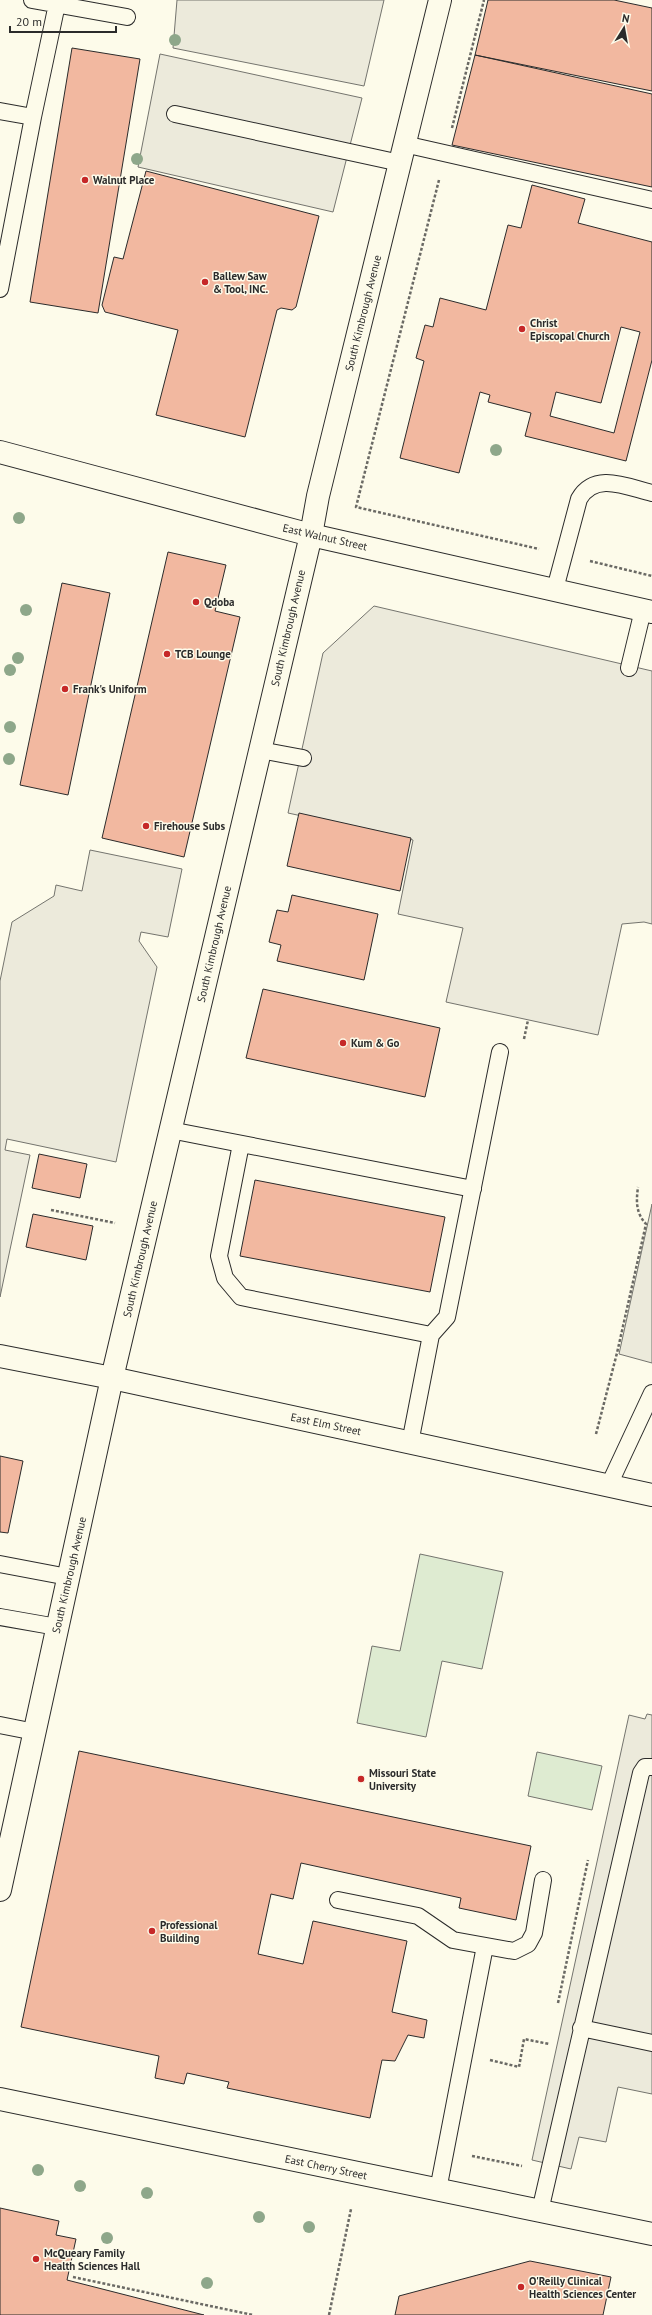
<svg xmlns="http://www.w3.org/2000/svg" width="652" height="2315" font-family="'PT Sans',sans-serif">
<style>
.green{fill:#deebd1;stroke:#74746e}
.parking{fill:#eceadb;stroke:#74746e}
.building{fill:#f2b8a0;stroke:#2b2b2b;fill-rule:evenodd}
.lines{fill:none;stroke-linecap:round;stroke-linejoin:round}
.service-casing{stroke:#2b2b2b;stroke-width:18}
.minor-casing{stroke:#2b2b2b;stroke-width:24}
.tertiary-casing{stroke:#2b2b2b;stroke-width:24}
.secondary-casing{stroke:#2b2b2b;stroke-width:24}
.path{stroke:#6a6964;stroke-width:2.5;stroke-dasharray:3 2;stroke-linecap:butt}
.service{stroke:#fdfbea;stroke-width:16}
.minor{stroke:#fdfbea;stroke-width:22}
.tertiary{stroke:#fdfbea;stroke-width:22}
.secondary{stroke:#fdfbea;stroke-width:22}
.tree{fill:#8ea78a}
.poi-dot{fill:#c62828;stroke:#fdfbea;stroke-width:1.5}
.labels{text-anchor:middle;stroke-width:3;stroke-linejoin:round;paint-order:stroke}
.poi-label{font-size:11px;font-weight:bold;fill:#2b2b2b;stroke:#fdfbea;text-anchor:start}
.street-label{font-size:11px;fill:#2b2b2b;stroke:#fdfbea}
</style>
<rect width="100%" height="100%" fill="#fdfbea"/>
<path class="green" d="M420 1554 503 1572 482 1669 442 1661 426 1737 357 1723 372 1646 400 1651Z
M537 1752 602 1766 592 1810 528 1796Z"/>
<path class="parking" d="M177 0H384L364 86 173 48Z
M160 54 362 98 333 212 138 167Z
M374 606 652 671V924L644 922 622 924 598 1035 446 1002 463 928 398 914 413 840 288 813 323 653Z
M90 850 182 869 168 937 141 932 139 941 157 967 116 1162 7 1139 5 1150 30 1155 0 1297V981L12 922 54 896 56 885 82 891Z
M652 1204V1363L619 1354Z
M647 1714 652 1715V2094L618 2087 606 2142 579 2137 571 2169 532 2160 629 1715 645 1719Z"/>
<path class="building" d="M488 0H614L652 8V91L475 55Z
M72 48 140 59 98 313 30 302Z
M475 55 652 94V187L452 145Z
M146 171 319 216 296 307 292 310 281 308 277 310 245 437 156 415 178 330 105 312 102 305 114 257 123 259Z
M532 185 585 199 578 223 652 242V360L626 461 525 436 531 413 488 402 490 395 480 392 459 473 400 458 424 361 416 358 425 325 433 327 440 298 486 310 508 225 521 228ZM621 327 640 332 614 433 550 416 556 392 601 403Z
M168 552 226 565 215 611 240 617 184 857 102 838Z
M62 583 110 593 68 795 20 785Z
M299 813 411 838 400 891 287 866Z
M292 895 378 914 364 980 277 961 281 945 269 942 277 910 288 912Z
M263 989 440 1028 425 1097 246 1058Z
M39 1154 87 1164 80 1198 32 1188Z
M255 1180 445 1217 430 1292 240 1256Z
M33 1214 93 1226 86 1260 26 1247Z
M0 1456 23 1461 8 1533 0 1532Z
M79 1751 531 1846 516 1920 459 1908 461 1898 301 1863 293 1899 271 1894 258 1954 303 1964 313 1921 407 1941 392 2012 427 2020 424 2038 408 2035 395 2061 382 2060 370 2118 227 2088 229 2082 187 2073 184 2084 155 2078 159 2056 21 2027Z
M0 2208 59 2221 56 2235 76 2239 67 2280 204 2315H0Z
M530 2261 611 2277 603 2315H395L399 2296Z"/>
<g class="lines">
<g class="service-casing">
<path id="service" d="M32 0 127 17
M0 111 33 117 57 4
M175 114 400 163
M404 144 652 200
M0 289 33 117
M555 589 579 499C595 471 627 487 652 493
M629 668 643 610
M260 750 303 758
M170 1130 473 1189
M241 1144 219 1256 225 1278 241 1297 431 1335
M410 1443 431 1335 447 1317 500 1052
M609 1485 652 1393
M0 1564 68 1577
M0 1617 57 1627
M0 1725 35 1732
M338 1900 418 1916 453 1940 514 1951 528 1944 534 1933 543 1880
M581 2028 652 2043
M438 2190 485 1946
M540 2211 641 1773 645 1767H652"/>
</g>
<g class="minor-casing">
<path id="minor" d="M0 452 311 535 652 612
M0 1356 112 1378 652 1495"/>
</g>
<g class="tertiary-casing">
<path id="tertiary" d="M0 2099 652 2234"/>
</g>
<g class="secondary-casing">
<path id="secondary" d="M0 1890 112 1378 311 535 318 496 440 0"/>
</g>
<path class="path" d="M452 128 484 0
M439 180 356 507 539 549
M590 561 652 576
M524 1039 528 1020
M51 1210 115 1223
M596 1434 617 1353 646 1224C636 1213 636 1202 638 1187
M558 2003 588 1860
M490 2060 519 2067 524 2039 549 2044
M472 2156 522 2166
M73 2277 253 2315
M329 2315 351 2209"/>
<use href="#service" class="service"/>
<use href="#minor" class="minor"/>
<use href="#tertiary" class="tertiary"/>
<use href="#secondary" class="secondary"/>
</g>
<g class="tree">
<circle cx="175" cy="40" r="6"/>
<circle cx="137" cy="159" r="6"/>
<circle cx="496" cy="450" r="6"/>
<circle cx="19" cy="518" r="6"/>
<circle cx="26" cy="610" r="6"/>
<circle cx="18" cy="658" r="6"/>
<circle cx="10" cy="670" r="6"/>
<circle cx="10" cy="727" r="6"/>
<circle cx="9" cy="759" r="6"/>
<circle cx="38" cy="2170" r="6"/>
<circle cx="80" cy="2186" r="6"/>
<circle cx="147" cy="2193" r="6"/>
<circle cx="259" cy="2217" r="6"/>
<circle cx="309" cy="2227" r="6"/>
<circle cx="107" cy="2238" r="6"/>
<circle cx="207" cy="2283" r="6"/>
</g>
<g class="poi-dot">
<circle cx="85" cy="180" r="4"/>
<circle cx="205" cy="282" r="4"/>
<circle cx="522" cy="329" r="4"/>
<circle cx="196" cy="602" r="4"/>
<circle cx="167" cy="654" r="4"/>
<circle cx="65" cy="689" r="4"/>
<circle cx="146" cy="826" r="4"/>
<circle cx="343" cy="1043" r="4"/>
<circle cx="361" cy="1779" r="4"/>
<circle cx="152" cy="1931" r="4"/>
<circle cx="36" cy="2259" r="4"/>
<circle cx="521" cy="2287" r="4"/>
</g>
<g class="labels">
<g class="poi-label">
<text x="93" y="184">Walnut Place</text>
<text x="213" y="280">Ballew Saw<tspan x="213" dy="13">&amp; Tool, INC.</tspan></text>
<text x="530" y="327">Christ<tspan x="530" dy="13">Episcopal Church</tspan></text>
<text x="204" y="606">Qdoba</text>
<text x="175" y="658">TCB Lounge</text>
<text x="73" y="693">Frank's Uniform</text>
<text x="154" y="830">Firehouse Subs</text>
<text x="351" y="1047">Kum &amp; Go</text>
<text x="369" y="1777">Missouri State<tspan x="369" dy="13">University</tspan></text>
<text x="160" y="1929">Professional<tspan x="160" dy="13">Building</tspan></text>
<text x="44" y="2257">McQueary Family<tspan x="44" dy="13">Health Sciences Hall</tspan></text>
<text x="529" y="2285">O'Reilly Clinical<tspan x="529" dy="13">Health Sciences Center</tspan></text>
</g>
<g class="street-label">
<text transform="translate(363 313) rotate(-76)" y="4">South Kimbrough Avenue</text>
<text transform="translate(325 537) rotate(13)" y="4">East Walnut Street</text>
<text transform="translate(288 628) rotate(-77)" y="4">South Kimbrough Avenue</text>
<text transform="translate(214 944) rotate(-77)" y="4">South Kimbrough Avenue</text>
<text transform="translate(140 1259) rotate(-77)" y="4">South Kimbrough Avenue</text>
<text transform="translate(326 1424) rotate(12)" y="4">East Elm Street</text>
<text transform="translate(69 1575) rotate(-77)" y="4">South Kimbrough Avenue</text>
<text transform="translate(326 2167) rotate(12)" y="4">East Cherry Street</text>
</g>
</g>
<g transform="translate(624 28) rotate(11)" stroke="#fdfbea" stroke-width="3" paint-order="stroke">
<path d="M0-3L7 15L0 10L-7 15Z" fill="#2b2b2b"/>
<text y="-6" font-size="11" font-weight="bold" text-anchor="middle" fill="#2b2b2b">N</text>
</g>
<path d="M10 26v6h106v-6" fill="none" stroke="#2b2b2b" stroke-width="2"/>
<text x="16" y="26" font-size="12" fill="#2b2b2b" stroke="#fdfbea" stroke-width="3" paint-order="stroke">20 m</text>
</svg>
